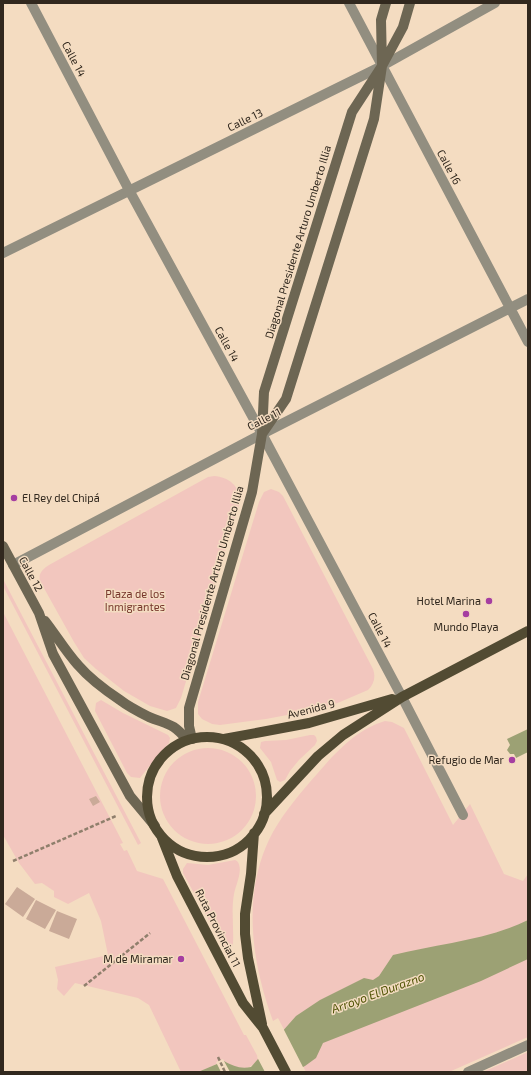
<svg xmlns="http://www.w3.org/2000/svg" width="531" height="1075" font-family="'Exo 2',sans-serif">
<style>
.green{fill:#f2c6be}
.water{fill:#9ca174}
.pier{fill:#f4dcc1}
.building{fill:#caaa98}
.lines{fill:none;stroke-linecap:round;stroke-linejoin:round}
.path{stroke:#8f7f6c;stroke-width:2.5;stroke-dasharray:4 2;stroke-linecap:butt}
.minor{stroke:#928e80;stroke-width:10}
.secondary{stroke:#6d6653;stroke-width:10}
.primary{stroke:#524b33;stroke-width:10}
.poi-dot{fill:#a53ea1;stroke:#f4dcc1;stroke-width:1.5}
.labels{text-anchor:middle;stroke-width:3;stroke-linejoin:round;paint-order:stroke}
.street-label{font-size:11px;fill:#31281e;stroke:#f4dcc1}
.poi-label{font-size:11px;fill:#31281e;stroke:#f4dcc1;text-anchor:end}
.park-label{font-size:11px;fill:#77372c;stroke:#f4dcc1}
.water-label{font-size:12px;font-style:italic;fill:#4e5203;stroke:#f4dcc1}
</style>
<rect width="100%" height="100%" fill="#f4dcc1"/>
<path class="green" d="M214 476C229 477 240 486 240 502L181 698 176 708 167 711 150 706 124 691 96 669 84 658 74 642 40 581C38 573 43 569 49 565L208 477Z
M271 489 279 492 283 496 373 669C376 677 374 684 368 690L340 702 324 708 266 719 220 725 212 724 202 719 198 714V702L259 502 264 492Z
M3 579 141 843 138 845 3 586Z
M3 612 123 843 120 844 124 851 127 850 137 871 163 879 244 1035H246L259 1059C247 1073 238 1069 223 1061L199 1072H181L149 1005 138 998 75 983 64 996 57 989 58 980 55 967 108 955 101 921 89 893 68 904 54 897V891L42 883 35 884 19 863 3 835Z
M101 700 123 713 168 735 170 738 169 743 158 755 140 778 131 777 127 773 95 711 96 703Z
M385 721 392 722 404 728 453 825 470 804 504 874 523 881 528 874V1037L449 1072H306L278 1018 273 1021C251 961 241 891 273 832 285 811 301 792 317 774 336 752 357 729 385 721Z
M310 735H314L316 737 317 741 315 745 299 760 290 771 285 780 280 782 277 780 271 762 260 748 261 742 265 741 286 740Z
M160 796a48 48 0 1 1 96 0a48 48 0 1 1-96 0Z
M235 860 237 861C244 869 236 884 234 894 231 911 234 927 233 944 230 948 227 949 223 946L183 873V869L187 863 208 865Z
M528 1052V1072H483Z"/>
<path class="water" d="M528 729V752L516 758 514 754H510L507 750 510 745 507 739Z
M528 920V959L481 981 323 1043 316 1058 305 1066 293 1072H198L224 1061C233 1066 240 1069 251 1067L296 1016 320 1000 364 978 373 980 379 976 393 955C437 944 488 940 528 920Z"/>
<path class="pier" d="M283 1028 304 1069 298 1072H265L257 1057Z
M223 1059 224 1061 230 1072H221L216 1062Z"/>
<path class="building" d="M96 796 100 802 93 806 89 799Z
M17 887 35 899 23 917 5 904Z
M36 900 56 910 45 929 26 919Z
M57 911 77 919 69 939 49 931Z"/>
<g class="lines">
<path class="path" d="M13 861 116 816
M84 986 150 933
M218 1057 225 1072"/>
<path class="minor" d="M31 3 129 190 262 434 402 697 463 815
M349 3 528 342
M3 253 382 66 495 3
M13 565 262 434 528 299
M468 1072 528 1045"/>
<path class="secondary" d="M262 434 286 399 374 119 382 66 403 27 410 3
M3 546 39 613 53 654 130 796 155 826
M45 621C56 635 66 652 78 665 90 679 105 690 120 700 129 707 139 712 149 717 169 725 173 723 187 740
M192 739 189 726V708L252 492 262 434 264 392 352 112 382 66 381 20 386 3"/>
<path class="primary" d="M147 797a60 60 0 1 1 120 0a60 60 0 1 1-120 0Z
M224 739 309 723 392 699
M264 814 318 756 343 735 402 697 528 631
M254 833 251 874 245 914V934L248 958 262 1024
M162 838 177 876 243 1003 263 1028 286 1072"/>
</g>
<g class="poi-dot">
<circle cx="14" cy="498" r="4"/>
<circle cx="489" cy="601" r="4"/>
<circle cx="466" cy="614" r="4"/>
<circle cx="512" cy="760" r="4"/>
<circle cx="181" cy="959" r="4"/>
</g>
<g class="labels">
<g class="street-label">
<text transform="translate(74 59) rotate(62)" y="4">Calle 14</text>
<text transform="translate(245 120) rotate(-26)" y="4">Calle 13</text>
<text transform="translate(449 167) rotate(62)" y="4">Calle 16</text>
<text transform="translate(298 242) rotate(-73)" y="4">Diagonal Presidente Arturo Umberto Illia</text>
<text transform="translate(227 344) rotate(61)" y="4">Calle 14</text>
<text transform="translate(264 419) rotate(-27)" y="4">Calle 11</text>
<text transform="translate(31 574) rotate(62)" y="4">Calle 12</text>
<text transform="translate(212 583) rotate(-74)" y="4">Diagonal Presidente Arturo Umberto Illia</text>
<text transform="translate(380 630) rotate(62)" y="4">Calle 14</text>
<text transform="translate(311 709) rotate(-14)" y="4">Avenida 9</text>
<text transform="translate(218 928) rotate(63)" y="4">Ruta Provincial 11</text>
</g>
<g class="poi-label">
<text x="22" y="502" text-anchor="start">El Rey del Chipá</text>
<text x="481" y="605">Hotel Marina</text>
<text x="466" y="631" text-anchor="middle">Mundo Playa</text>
<text x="504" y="764">Refugio de Mar</text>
<text x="173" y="963">M de Miramar</text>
</g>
<g class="park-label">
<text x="135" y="598">Plaza de los<tspan x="135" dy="13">Inmigrantes</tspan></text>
</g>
<g class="water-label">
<text transform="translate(378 993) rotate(-20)" y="4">Arroyo El Durazno</text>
</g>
</g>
<rect width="531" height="1075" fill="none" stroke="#31281e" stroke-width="8"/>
</svg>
